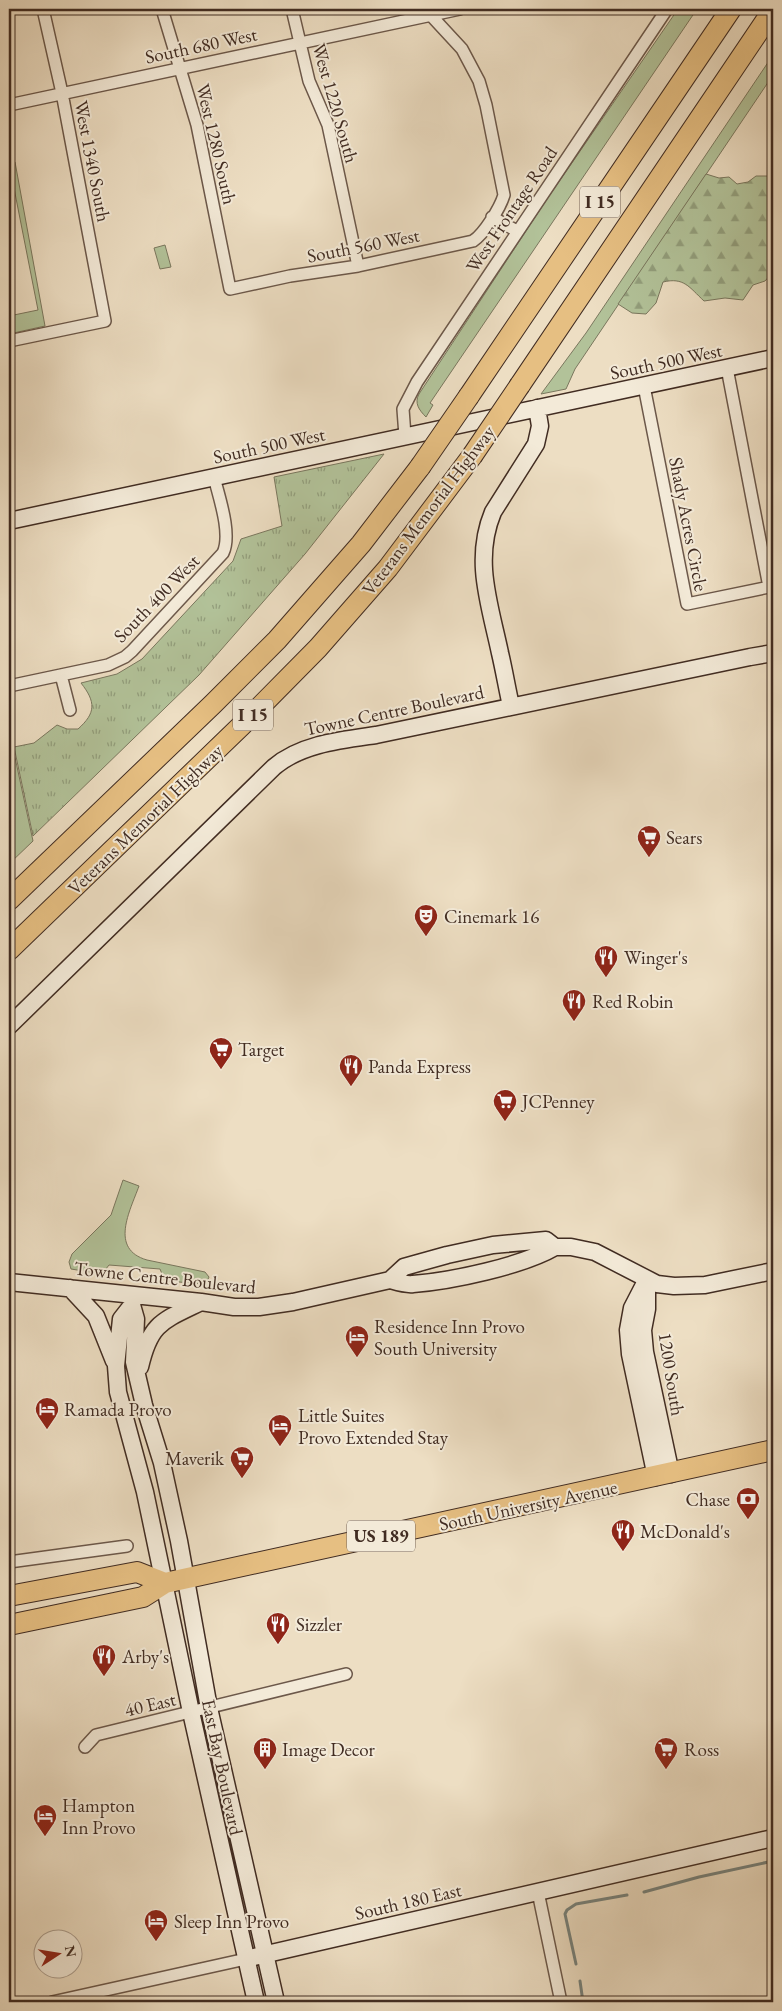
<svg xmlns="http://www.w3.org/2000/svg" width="782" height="2011" font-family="'EB Garamond',serif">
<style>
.grass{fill:#b2c299;stroke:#7a775e}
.forest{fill:url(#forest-firs);stroke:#7a775e}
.park{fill:url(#park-tufts);stroke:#7a775e}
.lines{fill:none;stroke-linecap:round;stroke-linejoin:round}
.stream{stroke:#76827d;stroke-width:3}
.street-casing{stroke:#6c584a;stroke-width:14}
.secondary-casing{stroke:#412c22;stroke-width:19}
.highway-casing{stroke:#412c22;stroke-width:22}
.street{stroke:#f3ead8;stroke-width:11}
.secondary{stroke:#f3ead8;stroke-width:16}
.highway{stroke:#e6bf82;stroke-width:20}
.highway-bridge-casing{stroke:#412c22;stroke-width:22;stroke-linecap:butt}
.highway-bridge{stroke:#e6bf82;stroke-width:20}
.labels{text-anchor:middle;stroke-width:4;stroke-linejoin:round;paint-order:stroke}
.shield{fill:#f3ead8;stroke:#766559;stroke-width:1}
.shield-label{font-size:18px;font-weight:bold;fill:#412c22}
.street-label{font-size:19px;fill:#412c22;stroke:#f3ead8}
.poi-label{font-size:19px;fill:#412c22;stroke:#f3ead8;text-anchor:start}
</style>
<defs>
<pattern id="forest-firs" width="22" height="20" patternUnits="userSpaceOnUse" patternTransform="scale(1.25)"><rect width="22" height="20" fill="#b2c299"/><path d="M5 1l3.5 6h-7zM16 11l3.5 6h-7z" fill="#929e7c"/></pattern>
<pattern id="park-tufts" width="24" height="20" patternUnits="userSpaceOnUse" patternTransform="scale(1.25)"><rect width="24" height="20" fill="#b2c299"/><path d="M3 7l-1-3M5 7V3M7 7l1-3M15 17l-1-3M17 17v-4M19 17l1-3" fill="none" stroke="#929e7c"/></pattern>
</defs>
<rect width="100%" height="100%" fill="#eddec3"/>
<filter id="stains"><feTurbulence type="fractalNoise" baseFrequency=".004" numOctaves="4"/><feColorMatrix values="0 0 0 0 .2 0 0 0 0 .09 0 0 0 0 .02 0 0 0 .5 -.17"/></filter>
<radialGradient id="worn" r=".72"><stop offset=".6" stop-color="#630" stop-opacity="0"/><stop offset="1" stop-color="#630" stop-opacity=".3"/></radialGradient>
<path class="grass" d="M678 9H697L430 403 433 405 426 417C419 410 414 403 419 394L547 199Z
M773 55V75L575 369 566 389 541 394 586 333Z
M15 162 45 326 9 334V314V316L38 310 13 183 9 184V164Z
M165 245 171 267 160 269 154 248Z
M13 748 33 841 9 864V749Z
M123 1180 139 1186C130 1211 109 1249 147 1260L205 1272 209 1277 206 1284 165 1281 160 1269 109 1265 102 1274 71 1269 69 1262 72 1254 111 1215Z"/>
<path class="forest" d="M706 174 719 178 729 177 737 184 748 182 756 176H773V195L770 197 773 207V272L765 281 753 285 743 300 725 298 704 301C689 287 684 277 663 282L656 303 646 314 632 313 618 304Z"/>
<path class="park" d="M384 454 305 554 199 675 33 836 14 747 34 743 57 725 67 729H78C96 713 96 702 81 683L117 674 142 659 233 561 241 539 282 526 274 477Z"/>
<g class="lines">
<path class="stream" d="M644 1892 699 1877 773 1861
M576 1964 565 1914 567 1910 576 1904 627 1895
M580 1981 583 2002"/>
<g class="street-casing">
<path id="street" d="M162 9 197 125 230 289 290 276 358 266 473 241C484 234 500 208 504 195L486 105 479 81 462 49 425 9
M292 9 309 81 328 125 358 266
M9 105 460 9
M492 217 517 231
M9 341 105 321 62 93 43 9
M644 386 687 604 769 587 727 368
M405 436 403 409 417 382 667 9
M61 675 70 710
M9 686 108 665 125 657 132 651 223 553C232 534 219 497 214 477
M9 1562 127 1546
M85 1747 96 1735 346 1674
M538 1892 561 2002
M52 2002 246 1959"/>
</g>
<g class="secondary-casing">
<path id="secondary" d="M9 521 773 358
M511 706C507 688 504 670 500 653 490 605 473 560 493 512L536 444 540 426 537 408
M9 1026 274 767C301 744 341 740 376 735L750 657 773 653
M647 1279 632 1308 628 1330 630 1354 656 1477
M390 1280C397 1282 406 1285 413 1284 452 1281 522 1266 555 1247
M9 1282 201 1302 234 1307H259L293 1302 390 1280 404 1267 447 1255 493 1245 546 1240 555 1247H571L595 1252 657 1284 674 1286 705 1285 773 1271
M647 1282V1309L643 1330 645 1352 671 1474
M70 1288 96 1316 114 1361
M134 1295 132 1305 136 1319 134 1362 144 1405 162 1463 179 1541 209 1708 276 2002
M132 1305 121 1319 116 1366 118 1392 145 1492 191 1712 256 2002
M140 1367C150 1323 162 1321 201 1302
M254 1957 773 1838"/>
</g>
<g class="highway-casing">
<path id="highway" d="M520 385 773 10
M469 396 731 9
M9 900 213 704 277 640 361 544 420 467
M9 950 242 725 318 648 388 568 472 456
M9 1596 137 1572 165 1583
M9 1625 143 1597 165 1583 773 1450"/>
</g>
<use href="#street" class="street"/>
<use href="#secondary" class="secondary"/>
<use href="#highway" class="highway"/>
<g class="highway-bridge-casing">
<path id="highway-bridge" d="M472 456 520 385
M420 467 469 396"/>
</g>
<use href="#highway-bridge" class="highway-bridge"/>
</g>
<defs>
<g id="supermarket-pin" transform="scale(1.25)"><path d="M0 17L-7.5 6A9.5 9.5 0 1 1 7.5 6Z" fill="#8f2418" stroke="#f3ead8"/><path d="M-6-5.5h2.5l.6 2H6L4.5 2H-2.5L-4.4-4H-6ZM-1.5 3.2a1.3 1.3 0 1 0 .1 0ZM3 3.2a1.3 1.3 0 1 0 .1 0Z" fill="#fff"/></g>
<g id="theatre-pin" transform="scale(1.25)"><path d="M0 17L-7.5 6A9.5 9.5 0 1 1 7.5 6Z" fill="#8f2418" stroke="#f3ead8"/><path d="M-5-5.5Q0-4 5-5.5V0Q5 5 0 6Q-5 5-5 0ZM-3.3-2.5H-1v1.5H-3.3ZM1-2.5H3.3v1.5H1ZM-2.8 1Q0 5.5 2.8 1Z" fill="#fff"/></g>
<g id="restaurant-pin" transform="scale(1.25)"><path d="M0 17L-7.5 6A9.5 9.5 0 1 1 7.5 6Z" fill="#8f2418" stroke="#f3ead8"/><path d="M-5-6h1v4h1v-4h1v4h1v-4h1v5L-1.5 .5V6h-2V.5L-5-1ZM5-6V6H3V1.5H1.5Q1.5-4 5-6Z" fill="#fff"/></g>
<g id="hotel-pin" transform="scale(1.25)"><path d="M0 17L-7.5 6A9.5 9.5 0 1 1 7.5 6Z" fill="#8f2418" stroke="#f3ead8"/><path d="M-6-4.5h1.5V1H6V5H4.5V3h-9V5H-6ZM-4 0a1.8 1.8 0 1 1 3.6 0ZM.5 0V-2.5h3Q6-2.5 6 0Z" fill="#fff"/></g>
<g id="bank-pin" transform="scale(1.25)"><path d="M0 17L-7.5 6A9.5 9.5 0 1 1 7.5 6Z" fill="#8f2418" stroke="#f3ead8"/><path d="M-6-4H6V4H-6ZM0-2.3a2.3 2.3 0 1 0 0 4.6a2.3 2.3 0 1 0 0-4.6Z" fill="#fff"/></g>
<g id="building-pin" transform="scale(1.25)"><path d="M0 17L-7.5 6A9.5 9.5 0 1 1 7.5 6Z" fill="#8f2418" stroke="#f3ead8"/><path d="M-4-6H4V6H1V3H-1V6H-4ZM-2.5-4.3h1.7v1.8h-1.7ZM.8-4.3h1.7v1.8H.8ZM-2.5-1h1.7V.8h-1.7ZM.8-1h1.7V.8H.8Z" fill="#fff"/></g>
</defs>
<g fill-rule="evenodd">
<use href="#supermarket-pin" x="649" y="837"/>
<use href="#theatre-pin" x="426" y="916"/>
<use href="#restaurant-pin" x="606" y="957"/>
<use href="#restaurant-pin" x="574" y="1001"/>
<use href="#supermarket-pin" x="221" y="1049"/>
<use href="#restaurant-pin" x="351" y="1066"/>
<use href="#supermarket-pin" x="505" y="1101"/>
<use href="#hotel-pin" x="357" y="1337"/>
<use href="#hotel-pin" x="47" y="1409"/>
<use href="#hotel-pin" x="280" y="1426"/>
<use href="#supermarket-pin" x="242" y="1458"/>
<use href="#bank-pin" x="748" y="1499"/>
<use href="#restaurant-pin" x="623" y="1531"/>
<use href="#restaurant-pin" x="278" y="1624"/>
<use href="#restaurant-pin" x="104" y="1656"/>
<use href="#building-pin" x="265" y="1749"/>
<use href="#supermarket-pin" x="666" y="1749"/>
<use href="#hotel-pin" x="45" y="1816"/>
<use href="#hotel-pin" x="156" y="1921"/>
</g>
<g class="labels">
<g class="shield">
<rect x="580" y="186.5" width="40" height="31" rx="4"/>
<rect x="233" y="699.5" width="40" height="31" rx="4"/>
<rect x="347" y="1520.5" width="68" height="31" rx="4"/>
</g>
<g class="shield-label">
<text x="600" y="208">I 15</text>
<text x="253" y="721">I 15</text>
<text x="381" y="1542">US 189</text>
</g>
<g class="street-label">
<text transform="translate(201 45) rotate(-12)" y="7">South 680 West</text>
<text transform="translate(336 103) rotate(74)" y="7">West 1220 South</text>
<text transform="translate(217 144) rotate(77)" y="7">West 1280 South</text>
<text transform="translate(93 161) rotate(79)" y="7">West 1340 South</text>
<text transform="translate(511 209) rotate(-56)" y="7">West Frontage Road</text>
<text transform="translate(363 245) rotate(-11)" y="7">South 560 West</text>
<text transform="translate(666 361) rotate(-12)" y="7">South 500 West</text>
<text transform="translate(269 445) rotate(-12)" y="7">South 500 West</text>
<text transform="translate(428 510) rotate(-53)" y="7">Veterans Memorial Highway</text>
<text transform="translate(689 524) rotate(79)" y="7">Shady Acres Circle</text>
<text transform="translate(156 598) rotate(-46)" y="7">South 400 West</text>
<text transform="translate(394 710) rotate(-12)" y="7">Towne Centre Boulevard</text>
<text transform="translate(145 819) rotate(-44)" y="7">Veterans Memorial Highway</text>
<text transform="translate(165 1277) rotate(6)" y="7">Towne Centre Boulevard</text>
<text transform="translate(672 1374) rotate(81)" y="7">1200 South</text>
<text transform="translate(528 1505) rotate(-12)" y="7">South University Avenue</text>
<text transform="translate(150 1704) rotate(-13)" y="7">40 East</text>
<text transform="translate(223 1767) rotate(78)" y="7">East Bay Boulevard</text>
<text transform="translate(408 1901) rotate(-13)" y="7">South 180 East</text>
</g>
<g class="poi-label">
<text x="666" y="844">Sears</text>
<text x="444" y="923">Cinemark 16</text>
<text x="624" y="964">Winger's</text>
<text x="592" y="1008">Red Robin</text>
<text x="238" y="1056">Target</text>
<text x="368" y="1073">Panda Express</text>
<text x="522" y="1108">JCPenney</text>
<text x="374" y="1333">Residence Inn Provo<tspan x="374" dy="22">South University</tspan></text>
<text x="64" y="1416">Ramada Provo</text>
<text x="298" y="1422">Little Suites<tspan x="298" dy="22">Provo Extended Stay</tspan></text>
<text x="224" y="1465" text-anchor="end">Maverik</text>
<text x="730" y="1506" text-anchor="end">Chase</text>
<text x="640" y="1538">McDonald's</text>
<text x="296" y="1631">Sizzler</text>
<text x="122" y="1663">Arby's</text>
<text x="282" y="1756">Image Decor</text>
<text x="684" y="1756">Ross</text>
<text x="62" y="1812">Hampton<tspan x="62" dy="22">Inn Provo</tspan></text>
<text x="174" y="1928">Sleep Inn Provo</text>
</g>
</g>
<rect width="782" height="2011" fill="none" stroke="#eddec3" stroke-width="30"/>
<rect x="10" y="10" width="762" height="1991" fill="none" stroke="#412c22" stroke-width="2.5"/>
<rect x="15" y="15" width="752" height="1981" fill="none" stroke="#412c22"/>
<g transform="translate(58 1954) rotate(78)"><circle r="24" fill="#f3ead8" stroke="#ac9e8f"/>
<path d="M0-4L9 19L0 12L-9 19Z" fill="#8f2418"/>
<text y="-8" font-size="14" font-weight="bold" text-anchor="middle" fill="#412c22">N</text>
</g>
<rect width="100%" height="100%" filter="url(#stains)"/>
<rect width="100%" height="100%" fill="url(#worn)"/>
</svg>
